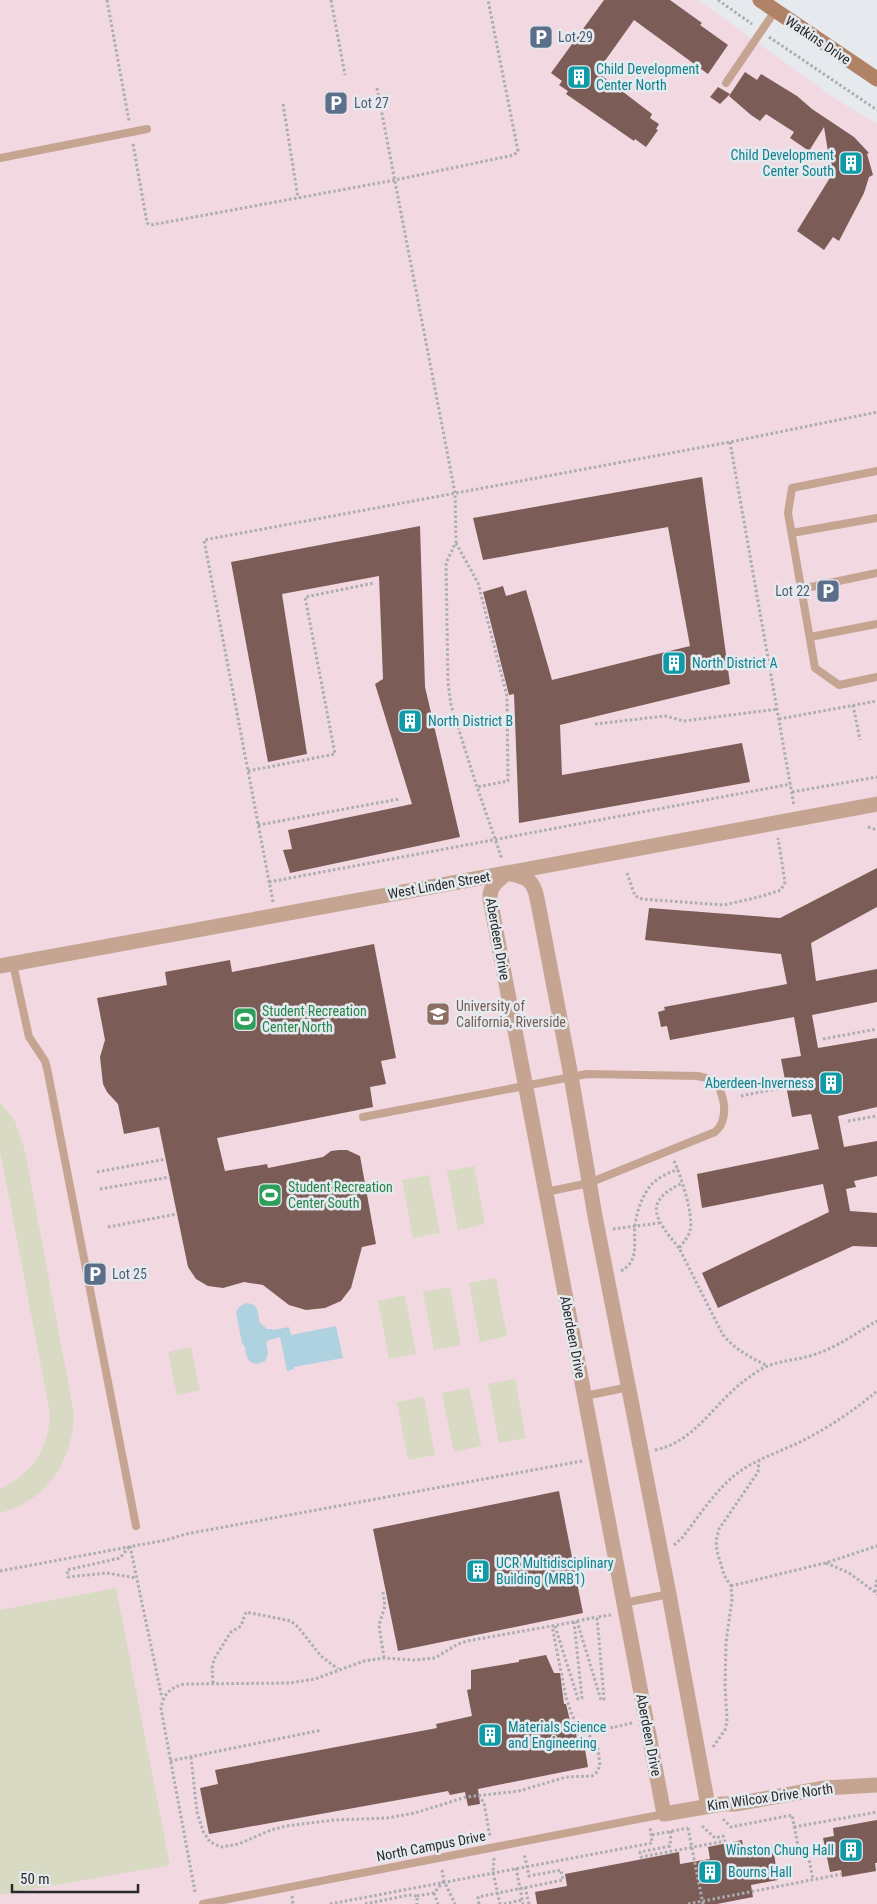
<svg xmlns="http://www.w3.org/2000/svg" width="877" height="1904" font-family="'Roboto Condensed',sans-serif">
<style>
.education{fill:#f1d8e1}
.green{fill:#d8dac3}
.water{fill:#afd2e1}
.building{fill:#7c5c57}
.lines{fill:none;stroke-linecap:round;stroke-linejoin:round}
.path{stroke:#aaadb1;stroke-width:3;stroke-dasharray:2.5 2.5;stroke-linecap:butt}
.service{stroke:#c5a592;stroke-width:8}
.minor{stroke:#c5a592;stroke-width:15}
.tertiary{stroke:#c5a592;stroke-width:15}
.secondary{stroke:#b18366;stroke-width:15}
.path-bridge{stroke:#aaadb1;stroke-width:3;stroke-dasharray:2.5 2.5;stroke-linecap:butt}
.labels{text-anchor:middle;stroke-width:5;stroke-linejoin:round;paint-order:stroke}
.service-label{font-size:14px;fill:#4e5e75;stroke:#e6eaee;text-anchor:start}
.street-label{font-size:14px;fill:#292a2c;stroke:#e6eaee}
.culture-label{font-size:14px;fill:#0d838f;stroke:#e6eaee;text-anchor:start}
.education-label{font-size:14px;fill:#785e54;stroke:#e6eaee;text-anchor:start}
.leisure-label{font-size:14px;fill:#27864d;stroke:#e6eaee;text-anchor:start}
</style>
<rect width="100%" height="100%" fill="#e6eaee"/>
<path class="education" d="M0 0H698L836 99 877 124V1904H0Z"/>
<path class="green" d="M0 1102 15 1121 25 1151 74 1414C72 1462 48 1500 0 1513V1489C32 1474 49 1449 50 1414L0 1150Z
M474 1166 485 1224 458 1230 447 1171Z
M429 1175 440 1233 413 1238 402 1180Z
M496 1278 507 1336 480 1342 469 1283Z
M450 1287 461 1345 434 1350 423 1292Z
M405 1295 416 1354 389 1359 378 1301Z
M191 1347 200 1390 177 1395 168 1352Z
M515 1379 526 1438 499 1443 488 1384Z
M469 1388 481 1446 454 1452 442 1393Z
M424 1397 435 1455 408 1460 397 1402Z
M116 1588 170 1865 0 1895V1610Z"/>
<path class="water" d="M247 1303C260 1305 257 1313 260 1323L267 1329H272L273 1330 289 1327 291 1335 336 1326 343 1358 294 1367V1369L287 1371 280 1337 266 1341 268 1354 265 1361 257 1364 250 1362 246 1355 245 1347 242 1343 236 1312 240 1306Z"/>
<path class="building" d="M604 0H670L702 23 700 25 728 45 708 74 634 20 597 72 652 114 650 118 659 124 656 129 658 130 646 147 635 139 634 141 566 94 568 91 559 85 562 81 551 73Z
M745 72 757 80 761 74 797 96 812 109 854 137 869 153 867 154 873 175 869 177 864 193 839 241 833 237 824 250 797 231 831 176V158H829L824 127 809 151 790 138 794 132 766 114 760 121 751 115 729 96Z
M718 87 730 94 720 104 710 97Z
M702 477 730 684 560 725 562 775 742 743 750 782 519 823 514 694 509 695 483 592 503 586 506 596 526 590 552 680 690 646 668 527 483 560 473 518Z
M420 526 425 687 460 837 290 873 283 850 292 849 288 830 412 804 375 684 383 679 379 576 282 594 307 754 268 762 231 562Z
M877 868V907L811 943 816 981 877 969V1002L812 1015 818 1048 877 1038V1107L838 1116 844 1147 877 1141V1176L854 1181 856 1187 846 1189 850 1211 877 1213V1247L853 1246 718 1308 702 1273 829 1212 823 1184 702 1208 697 1174 819 1149 811 1114 792 1117 781 1059 801 1056 794 1017 670 1040 667 1026 661 1027 658 1012 665 1010 664 1007 787 984 781 954 645 940 649 908 780 918Z
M374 944 396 1058 381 1061 386 1084 370 1087 373 1107 217 1138 225 1171 267 1164 268 1168 323 1157 331 1151 339 1150H347L360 1156 376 1244 362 1247 351 1288 341 1301 325 1308 306 1310 289 1305 263 1285 244 1282 223 1288 208 1286 196 1279 188 1267 159 1127 124 1134 118 1104 107 1092 103 1084 100 1057 105 1040 97 998 167 985 165 972 230 960 232 972Z
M559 1491 583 1613 398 1651 373 1529Z
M546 1655 554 1673H560L564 1704H566L571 1725 574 1724 578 1744 584 1743 588 1767 478 1789 480 1804 468 1806 465 1792 450 1795 448 1791 209 1834 200 1788 218 1784 215 1770 437 1728 436 1724 472 1716 467 1690 471 1689V1670L519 1662V1660Z
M877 1820V1863H875L876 1871 842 1877 841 1870 830 1872 823 1838 834 1836 833 1828Z
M742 1840 744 1852 773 1847 778 1880 751 1885 753 1897 717 1904H537L535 1892 567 1886 565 1874 679 1852 680 1864 710 1859 708 1847Z"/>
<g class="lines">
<path class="path" d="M107 0 129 121
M331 0 345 75
M718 0 752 24
M769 37 877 110
M377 88 455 493 456 542 446 563 448 683 451 705 477 787 502 859
M283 104 298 198
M133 144 147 223 151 225 395 180 514 155 518 151 488 0
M730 442 794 806
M456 543 478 583 507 696 508 781 477 787
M853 705 860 740
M779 719 877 701
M595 724 665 716 684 721 778 709
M248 771 335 754 305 597 374 583
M792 792 877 777
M258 825 399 799
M868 827 877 830
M627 873 635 896 642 899 724 905 759 897 781 890 785 882 778 838
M269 882 791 784
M273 902 204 540 730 442 877 412
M823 1039 877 1029
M741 1096 780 1088
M848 1121 877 1116
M674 1161C681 1176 694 1215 690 1231 688 1237 684 1242 679 1248L723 1335C735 1349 749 1357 766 1365
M97 1172 166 1159
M100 1189 170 1177
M108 1227 177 1214
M613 1229 659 1223
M679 1248C657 1221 640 1202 683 1183
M621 1271C640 1260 633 1244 635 1225 637 1211 642 1196 651 1185 658 1177 669 1173 678 1169
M655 1450C696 1442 716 1400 748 1378 754 1374 761 1368 768 1366 782 1360 798 1360 813 1355 836 1348 856 1333 877 1321
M674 1545 682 1538C699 1516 716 1489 739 1472 758 1458 783 1451 804 1440 829 1427 855 1410 877 1391
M130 1546 162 1698
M129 1547 120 1558 67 1570 68 1577 107 1573 136 1578
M826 1563 849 1573 875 1592 877 1595
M0 1571 166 1540 186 1534 582 1461
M731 1586 825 1563 877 1546
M383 1592 385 1606 379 1625 384 1658
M875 1592 877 1578
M577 1621 597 1617
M555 1626 578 1699 582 1698 574 1622 577 1621 601 1700 604 1699 597 1617 611 1615
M213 1683 212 1668 214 1659 231 1632 241 1626 246 1612 291 1621 298 1627 321 1656 338 1669
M615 1727 632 1723
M713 1747 725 1730 727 1721 725 1686 726 1642 732 1599 731 1586 724 1575 717 1551 716 1541 719 1529 758 1472 759 1460
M191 1757 197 1812 203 1831 210 1842 221 1847 239 1844 271 1830 286 1826 334 1820 387 1818 415 1813 466 1797 519 1791 566 1777 592 1776 596 1773 600 1766 598 1749 590 1736 577 1724 572 1715 566 1697 552 1626
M170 1761 322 1730
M479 1795 484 1803 490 1837
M723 1819 731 1827 792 1815 799 1851 807 1849 813 1880
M794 1827 877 1812
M688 1828 703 1904
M671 1831 670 1846 640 1852 641 1857 725 1841 723 1836 715 1838 701 1825
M652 1835 688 1828
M494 1858 493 1872 500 1904
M516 1868 523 1904
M442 1870 444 1881 455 1904
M525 1887 529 1904
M195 1892 161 1709C163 1694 170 1688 184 1684L290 1683 315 1679 364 1661 384 1658 414 1660 435 1658 458 1644 467 1641 574 1622
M434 1893 438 1904
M292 1896 293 1904
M417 1896 434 1893 444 1881
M330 1904 652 1843 650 1827
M365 1904 409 1895 417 1896V1904
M479 1904 478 1897 563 1880 561 1870 529 1876 524 1853
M504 1904 522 1900
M688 1904 842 1874"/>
<path class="service" d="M726 83 775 11
M0 158 147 129
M877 471 792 488 788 513 815 668 839 685 877 677
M792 533 877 518
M801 589 877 573
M810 637 877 624
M13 964 29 1037 45 1061 47 1068 136 1526
M363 1117 587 1074 698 1076C702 1077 707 1078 710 1079 723 1086 727 1109 722 1122 721 1126 718 1129 715 1132L589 1183 546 1192
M585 1396 629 1387
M624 1603 669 1594
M203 1904 664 1814"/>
<path class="minor" d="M507 873 877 804"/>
<path class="tertiary" d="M507 873C498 881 489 886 490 899L664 1814 722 1804H735L825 1788 877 1785
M0 966 507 873C525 877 533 878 537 898L571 1076 595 1216 669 1594 708 1806"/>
<path class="secondary" d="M760 0 877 79"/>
<path class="path-bridge" d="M576 1734 615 1727"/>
</g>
<defs>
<g id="parking-square" transform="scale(1.25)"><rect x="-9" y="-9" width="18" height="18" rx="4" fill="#5c6f8a" stroke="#e6eaee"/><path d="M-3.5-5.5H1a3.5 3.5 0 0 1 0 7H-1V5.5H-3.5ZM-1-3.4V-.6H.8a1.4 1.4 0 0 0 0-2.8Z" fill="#fff"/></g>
<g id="building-square" transform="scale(1.25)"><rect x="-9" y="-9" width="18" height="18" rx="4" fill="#0f9aa8" stroke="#e6eaee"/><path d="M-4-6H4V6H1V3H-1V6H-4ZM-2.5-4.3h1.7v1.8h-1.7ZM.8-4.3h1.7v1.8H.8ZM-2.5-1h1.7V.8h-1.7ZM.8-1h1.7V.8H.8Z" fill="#fff"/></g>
<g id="university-square" transform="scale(1.25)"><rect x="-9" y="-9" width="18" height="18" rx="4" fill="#8d6e63" stroke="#e6eaee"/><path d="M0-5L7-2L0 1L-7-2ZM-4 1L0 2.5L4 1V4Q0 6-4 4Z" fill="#fff"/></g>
<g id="stadium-square" transform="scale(1.25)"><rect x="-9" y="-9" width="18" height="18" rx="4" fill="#2e9e5b" stroke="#e6eaee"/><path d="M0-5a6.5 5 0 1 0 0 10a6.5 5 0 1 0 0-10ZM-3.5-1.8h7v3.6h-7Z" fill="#fff"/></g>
</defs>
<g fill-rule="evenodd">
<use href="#parking-square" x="541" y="37"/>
<use href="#building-square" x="579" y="77"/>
<use href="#parking-square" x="336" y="103"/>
<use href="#building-square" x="851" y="163"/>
<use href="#parking-square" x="828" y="591"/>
<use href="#building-square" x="674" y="663"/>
<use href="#building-square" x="410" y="721"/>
<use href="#university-square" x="438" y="1014"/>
<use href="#stadium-square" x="245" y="1019"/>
<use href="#building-square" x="831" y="1083"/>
<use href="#stadium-square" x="270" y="1195"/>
<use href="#parking-square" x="95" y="1274"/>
<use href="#building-square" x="478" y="1571"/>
<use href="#building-square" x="490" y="1735"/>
<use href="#building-square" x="851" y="1850"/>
<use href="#building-square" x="710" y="1872"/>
</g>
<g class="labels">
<g class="service-label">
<text x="558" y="42">Lot 29</text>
<text x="354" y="108">Lot 27</text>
<text x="810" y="596" text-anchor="end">Lot 22</text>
<text x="112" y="1279">Lot 25</text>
</g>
<g class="street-label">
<text transform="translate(818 40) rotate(34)" y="5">Watkins Drive</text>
<text transform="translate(439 885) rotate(-10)" y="5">West Linden Street</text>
<text transform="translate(498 939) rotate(80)" y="5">Aberdeen Drive</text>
<text transform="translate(573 1337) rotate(79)" y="5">Aberdeen Drive</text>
<text transform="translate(649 1735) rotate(79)" y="5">Aberdeen Drive</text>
<text transform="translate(770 1797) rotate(-8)" y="5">Kim Wilcox Drive North</text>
<text transform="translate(431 1846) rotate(-11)" y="5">North Campus Drive</text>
</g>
<g class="culture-label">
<text x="596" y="74">Child Development<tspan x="596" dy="16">Center North</tspan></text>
<text x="834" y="160" text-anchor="end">Child Development<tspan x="834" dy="16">Center South</tspan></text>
<text x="692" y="668">North District A</text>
<text x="428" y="726">North District B</text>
<text x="814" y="1088" text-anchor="end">Aberdeen-Inverness</text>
<text x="496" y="1568">UCR Multidisciplinary<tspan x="496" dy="16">Building (MRB1)</tspan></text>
<text x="508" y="1732">Materials Science<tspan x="508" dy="16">and Engineering</tspan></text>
<text x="834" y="1855" text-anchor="end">Winston Chung Hall</text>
<text x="728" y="1877">Bourns Hall</text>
</g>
<g class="education-label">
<text x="456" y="1011">University of<tspan x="456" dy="16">California, Riverside</tspan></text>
</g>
<g class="leisure-label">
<text x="262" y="1016">Student Recreation<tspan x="262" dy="16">Center North</tspan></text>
<text x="288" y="1192">Student Recreation<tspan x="288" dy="16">Center South</tspan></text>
</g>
</g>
<path d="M12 1884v8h126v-8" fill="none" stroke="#292a2c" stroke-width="2.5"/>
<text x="20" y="1884" font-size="15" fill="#292a2c" stroke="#e6eaee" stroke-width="4" paint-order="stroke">50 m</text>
</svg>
